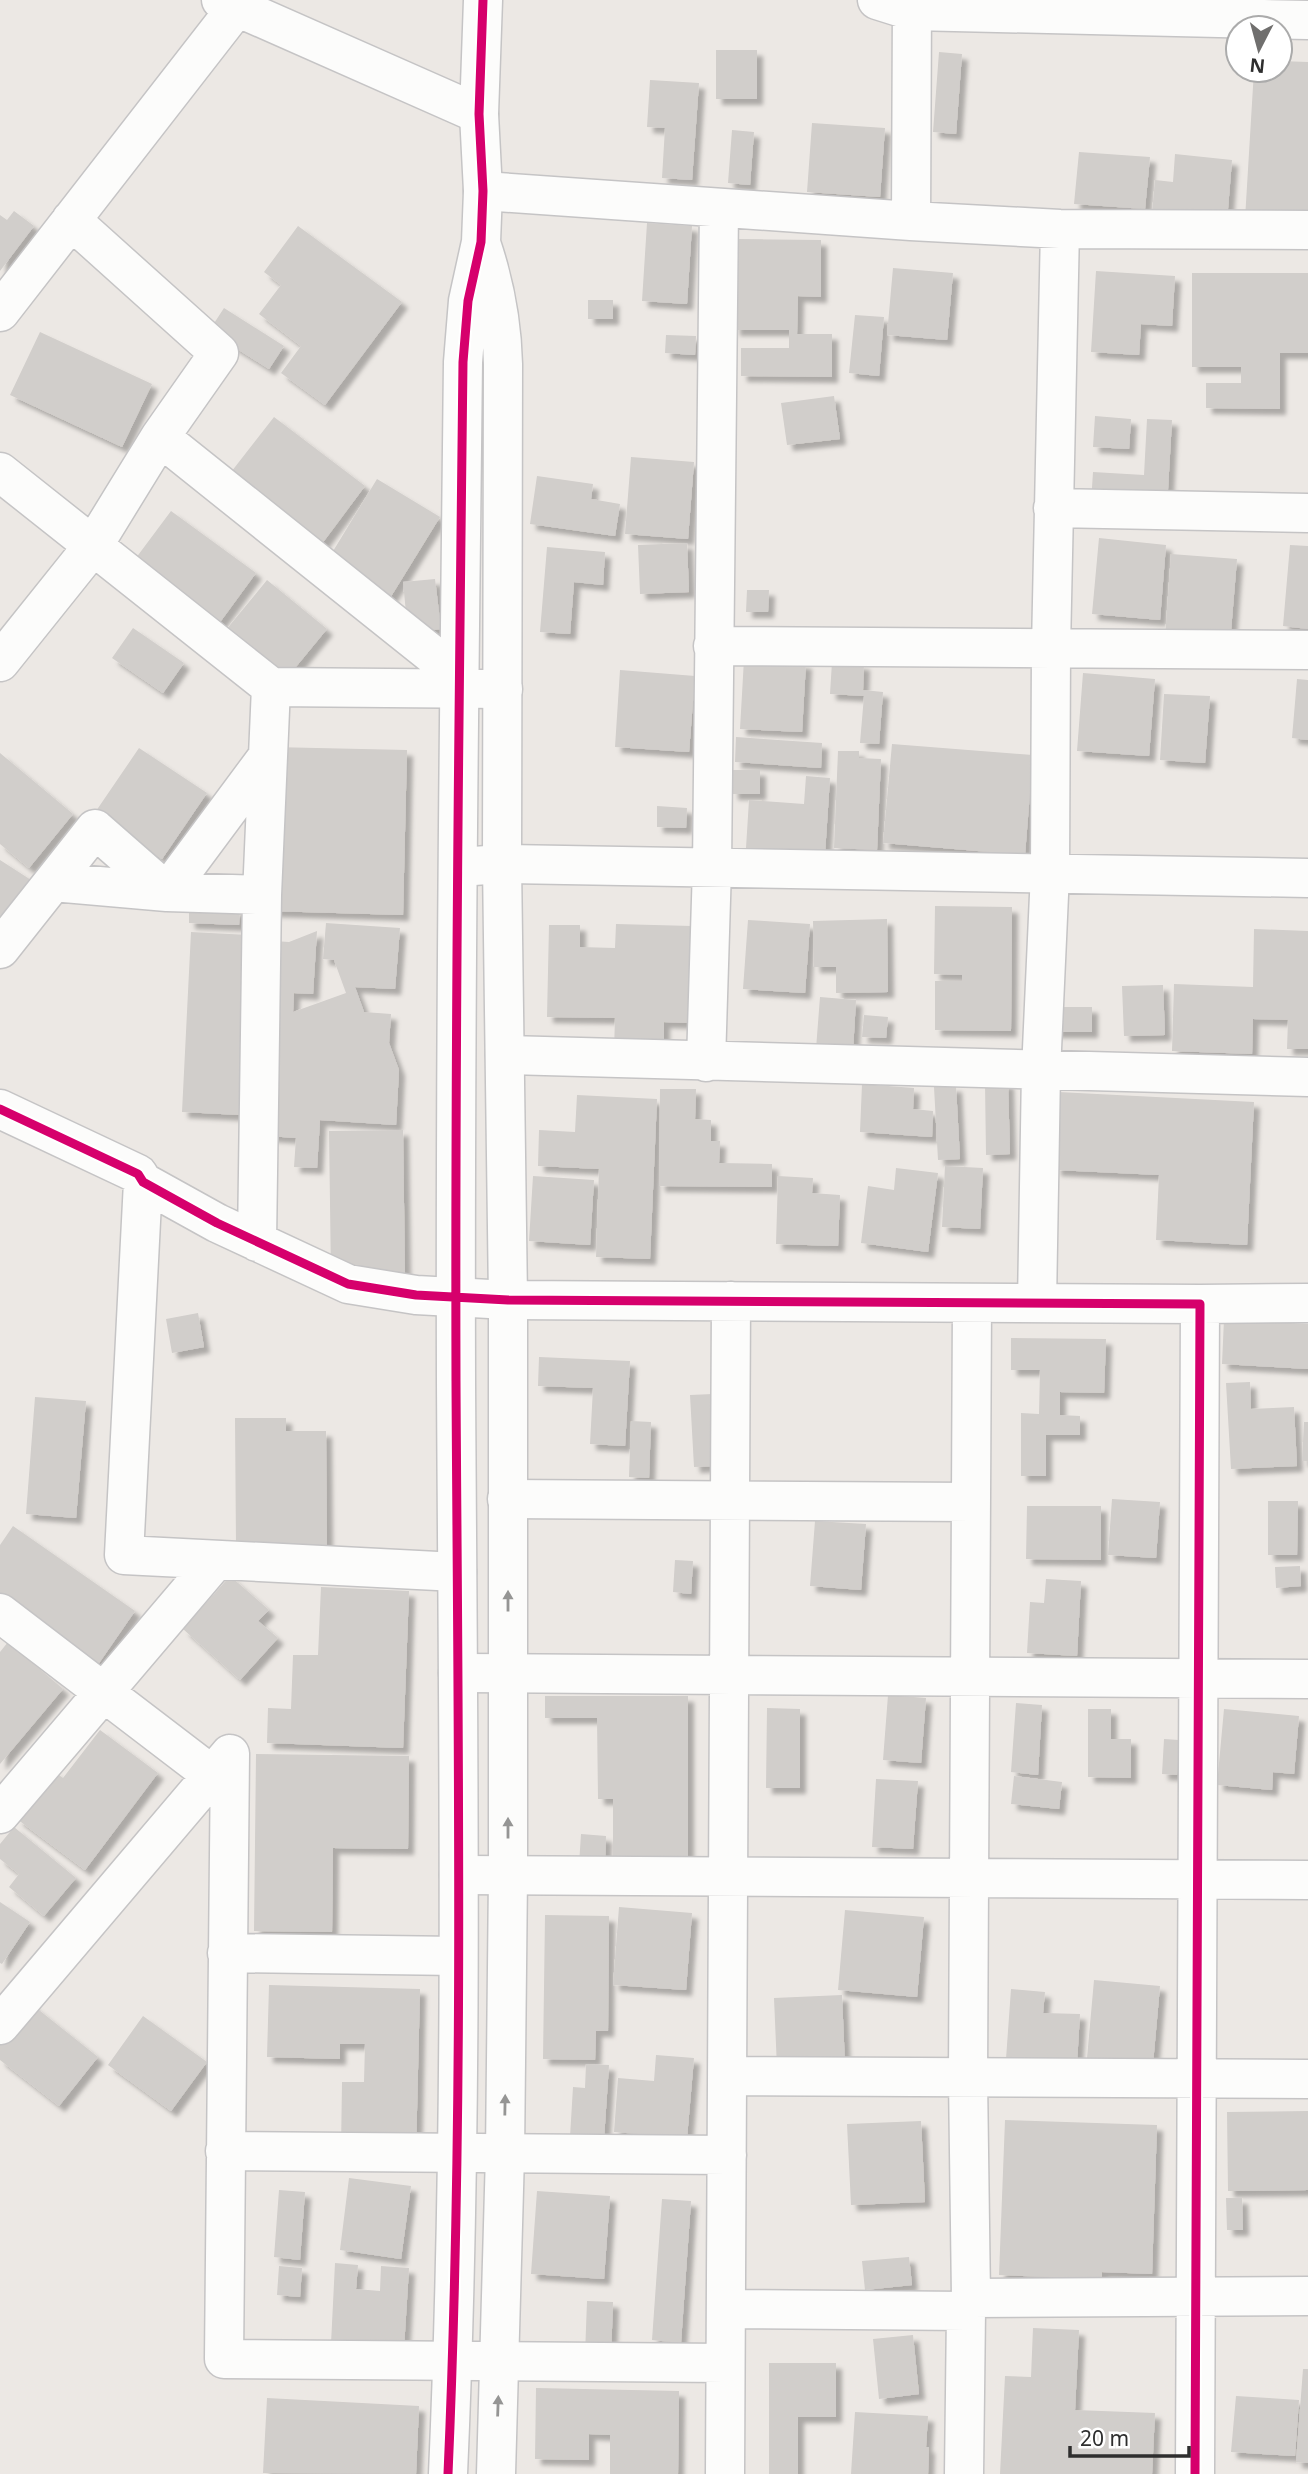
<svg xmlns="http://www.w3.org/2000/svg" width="1308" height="2474" font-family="'Noto Sans',sans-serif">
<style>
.building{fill:#d1cecb;filter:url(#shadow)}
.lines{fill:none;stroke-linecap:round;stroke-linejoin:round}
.minor-casing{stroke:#c5c4c5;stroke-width:41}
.tertiary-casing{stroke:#c5c4c5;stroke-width:41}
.minor{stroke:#fcfcfb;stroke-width:38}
.tertiary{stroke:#fcfcfb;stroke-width:38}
.cycleway-casing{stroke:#fff;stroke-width:13}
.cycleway{stroke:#d6006c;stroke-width:9}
.oneway{fill:#959594}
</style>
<defs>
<filter id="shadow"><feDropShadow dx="6" dy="6" stdDeviation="2" flood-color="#0004"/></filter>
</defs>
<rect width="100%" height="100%" fill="#ece8e4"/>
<path class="building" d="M716 50H757V99H716Z
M939 52 962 54 956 134 933 132Z
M1280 61 1308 62V223L1245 219 1254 70H1280Z
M650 80 699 83 692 180 662 178 665 128 647 127Z
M812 123 885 128 880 197 807 192Z
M732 130 754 132 750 185 728 183Z
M1079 152 1150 157 1145 209 1074 204Z
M1175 154 1232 160 1227 221 1152 213 1155 180 1173 182Z
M14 211 34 226 0 271V215L7 220Z
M647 223 692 226 687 304 642 301Z
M298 226 402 302 325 405 281 373 301 346 259 314 281 285 264 272Z
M735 239 821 240V297L798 296 797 334H832V377L741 376V348H789V330H734Z
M893 268 953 273 947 340 887 335Z
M1096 271 1175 276 1172 326 1141 324 1139 355 1091 352Z
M1192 273H1308V353H1280V409L1206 408V383H1241V367H1192Z
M588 300H613V319H588Z
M224 308 284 346 269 369 209 331Z
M855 315 884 317 879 376 849 373Z
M40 332 152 384 122 447 10 395Z
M666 335 696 336 695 355 665 353Z
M834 396 840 439 787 445 781 403Z
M1095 416 1131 419 1129 449 1093 447Z
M274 417 365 486 321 545 228 476Z
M1147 419 1172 420 1167 507 1091 503 1093 472 1144 475Z
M631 457 694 462 688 539 625 534Z
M537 476 593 484 591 499 620 504 615 536 530 524Z
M377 479 440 517 390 598 327 561Z
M171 511 256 573 215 629 130 566Z
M1099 538 1166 545 1160 620 1092 614Z
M687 543 689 592 640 594 638 545Z
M1290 545 1308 546V629L1283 626Z
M547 547 605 552 603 585 574 582 570 634 540 632Z
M1171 554 1237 559 1230 643 1165 638Z
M435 579 441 629 408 633 403 582Z
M267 580 327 629 281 685 221 636Z
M747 590H769L768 612H746Z
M133 628 184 663 163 693 112 658Z
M744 659 806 663 802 732 740 729Z
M832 662 864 664 863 690 883 692 879 744 860 743 864 696 830 694Z
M620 670 695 676 689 752 615 747Z
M1083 673 1155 679 1149 756 1077 751Z
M1297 679 1308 680V740L1292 738Z
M1164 694 1210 696 1205 763 1160 760Z
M736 737 822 743 821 768 735 762Z
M892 744 1033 755 1025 855 883 843Z
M272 747 407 750 403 915 268 911Z
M139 748 207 793 162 859 94 814Z
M838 751H859V758L881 759 877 850 834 848Z
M0 753 73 814 29 868 0 844Z
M732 770H760V794H732Z
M806 776 830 778 825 854 746 848 749 800 804 804Z
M657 806 687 808 686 828 657 827Z
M0 860 31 880 0 929Z
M935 906 1012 907 1011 1031 935 1030V981H962V975L934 974Z
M189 908 240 910 239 925 189 923Z
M887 919 888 992 836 993V967H814L813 921Z
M748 920 810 924 805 993 743 989Z
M326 923 400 928 395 989 355 987 364 1012 391 1014 389 1043 399 1070 396 1125 320 1120 317 1168 294 1167 296 1138 268 1136 274 941 289 942 317 931 313 994 294 993 293 1012 346 993 334 960 323 959Z
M616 924 692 926 691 1023 664 1022V1050H614L615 1018 547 1017 549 925H580V947L615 948Z
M1254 929 1308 931V1049H1287L1288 1020 1253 1019 1252 1054 1172 1051 1174 984 1253 987Z
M191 932 249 935 240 1115 182 1112Z
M1163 985 1165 1035 1124 1036 1122 986Z
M820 997 856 1000 853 1051 816 1049Z
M1054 1007H1092V1032H1054Z
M864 1015 888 1017 886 1038 862 1037Z
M1008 1082 1010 1154 986 1155 985 1083Z
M862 1084 914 1088 913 1109 933 1111 932 1137 860 1132Z
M956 1086 960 1159 938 1160 934 1087Z
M660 1089H696L695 1119 711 1120V1141H720L719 1163 772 1164V1187L659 1186Z
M1058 1092 1254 1102 1247 1245 1156 1240 1159 1175 1055 1170Z
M577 1095 657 1099 650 1259 596 1257 599 1169 538 1166 539 1130 575 1132Z
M403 1130 405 1275 331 1276 329 1131Z
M945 1166 983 1168 980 1229 942 1227Z
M896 1168 938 1173 928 1252 861 1243 868 1186 894 1190Z
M533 1176 594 1180 590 1245 529 1241Z
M778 1176 813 1178 812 1193 840 1195 838 1246 776 1244Z
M198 1313 204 1347 172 1353 166 1319Z
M1224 1319 1308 1324V1369L1222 1364Z
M1011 1338 1106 1339 1104 1393 1060 1392V1415L1080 1416V1435H1046V1476H1021V1413L1039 1414 1040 1370H1011Z
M539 1357 630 1361 625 1446 590 1444 593 1388 538 1386Z
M1250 1382 1251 1409 1294 1407 1297 1466 1231 1469 1226 1383Z
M713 1394 717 1466 694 1467 690 1395Z
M35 1397 86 1401 76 1518 26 1514Z
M235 1418H286V1431H326L327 1545 236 1546Z
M631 1421 651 1422 649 1478 629 1477Z
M1304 1422H1308V1461H1302Z
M1112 1499 1160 1502 1156 1558 1108 1555Z
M1268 1501H1298L1297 1555H1268Z
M1027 1506H1101V1560L1026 1559Z
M815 1521 866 1524 861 1590 810 1586Z
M13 1526 135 1611 97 1666 0 1598V1545Z
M675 1560 693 1561 691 1594 673 1592Z
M1300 1566 1301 1586 1276 1588 1275 1567Z
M230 1576 269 1610 258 1621 278 1638 240 1680 183 1629Z
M1046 1579 1081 1581 1077 1656 1027 1653 1030 1602 1044 1603Z
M321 1587 409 1591 403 1748 267 1743 268 1708 291 1709 293 1655H318Z
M8 1642 63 1689 0 1764V1652Z
M888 1695 926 1698 921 1763 883 1760Z
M545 1696H688V1865H613V1799H598L597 1718H545Z
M1016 1703 1042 1705 1038 1775 1011 1772Z
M767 1708 800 1709V1788H766Z
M1088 1709H1111V1739H1131V1778L1088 1777Z
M1224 1709 1299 1716 1294 1774 1273 1772 1272 1790 1217 1785Z
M100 1730 158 1773 85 1870 17 1819 53 1771 63 1778Z
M1164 1739 1179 1740 1177 1775 1162 1774Z
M256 1754 409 1756 408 1849 333 1848 332 1932 254 1931Z
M1014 1776 1062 1782 1059 1809 1011 1804Z
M876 1779 918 1781 913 1849 872 1847Z
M14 1827 76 1878 44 1916 9 1887 19 1874 0 1859V1844Z
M581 1834 606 1836 605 1866 579 1865Z
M0 1902 30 1922 2 1964 0 1963Z
M619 1907 692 1913 686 1990 613 1985Z
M845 1910 924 1917 917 1997 838 1990Z
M545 1915 609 1916 608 2031H596L595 2060 543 2059Z
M1094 1980 1160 1986 1153 2064 1087 2058Z
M269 1985 420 1989 416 2152 341 2150 342 2082H364L365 2044H340V2059L267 2057Z
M1011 1989 1045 1992 1043 2013 1080 2014 1077 2063 1006 2059Z
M842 1995 845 2065 777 2068 774 1998Z
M25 1999 98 2057 59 2106 0 2060V2030Z
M143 2016 207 2062 171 2111 108 2065Z
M656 2055 694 2058 687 2138 614 2132 618 2078 654 2081Z
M586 2064 609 2065 604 2139 570 2137 573 2087 585 2088Z
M1308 2111V2190L1228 2191 1227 2112Z
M1005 2120 1157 2125 1152 2274 1102 2272V2279L999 2275Z
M921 2121 925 2202 851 2205 847 2124Z
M349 2178 411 2186 401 2259 340 2250Z
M279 2190 305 2192 300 2260 274 2257Z
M537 2191 610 2196 604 2279 531 2274Z
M1226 2198H1242L1243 2230H1227Z
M662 2199 691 2201 681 2343 652 2340Z
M909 2257 912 2285 865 2290 862 2261Z
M335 2263 358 2265 356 2289 380 2291 381 2266 409 2268 404 2348 331 2344Z
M279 2266 302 2268 300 2297 277 2295Z
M587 2301 613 2302 611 2356 585 2355Z
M1033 2328 1079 2330 1075 2410 1155 2413 1152 2474H1000L1005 2376 1031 2377Z
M913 2335 919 2394 879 2399 873 2339Z
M769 2363H836V2417H798V2474H769Z
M1303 2369H1308V2463L1296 2462Z
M536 2388 679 2391 678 2474H610V2435L589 2434V2460L535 2459Z
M1236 2396 1299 2400 1295 2456 1231 2452Z
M267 2398 419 2406 416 2474 263 2473Z
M855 2412 928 2416 926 2447H929L928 2474H851Z"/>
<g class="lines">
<g class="minor-casing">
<path id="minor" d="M221 0 479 114
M877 0 912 11 1308 20
M483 191 911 221 1060 229 1308 230
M911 221 912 0
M0 312 237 7
M160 437 459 676
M0 472 271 687 503 689
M1053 508 1308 513
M713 646 1308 650
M0 662 93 546 160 437 219 353 71 220
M459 867 502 864 1308 878
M53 882 167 892 268 756
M0 949 95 829 167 892 262 895
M505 1055 1308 1077
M706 1062 712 867 719 208
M0 1109 138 1174 143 1182 217 1223 348 1284 416 1295 508 1300 1200 1304 1195 2474
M143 1182 124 1555 457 1572
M257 1242 262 895 271 687
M1037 1303 1041 1071 1050 873 1051 648 1060 229
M1200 1304 1308 1303
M507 1499 971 1502
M0 1613 212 1775
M458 1673 1308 1679
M230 1754 224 2359 725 2363
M0 1814 216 1560
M459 1875 1308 1880
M227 1953 458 1956
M0 2025 230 1754
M727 2076 1308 2079
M225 2151 727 2155
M971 2298 1308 2296
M726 2309 966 2311
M725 2474 731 1301
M964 2474 966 2311 971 2298 968 2078 972 1303"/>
</g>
<g class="tertiary-casing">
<path id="tertiary" d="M482 246C495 285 502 323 503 364L502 864 508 1300V1875L505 2154 496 2474
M448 2474C464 2110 458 1745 456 1381 455 1041 459 701 463 362L468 301 481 242 483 191 479 114 483 0"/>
</g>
<use href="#minor" class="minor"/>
<use href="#tertiary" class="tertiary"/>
<g class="cycleway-casing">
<path id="cycleway" d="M0 1109 138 1174 143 1182 217 1223 348 1284 416 1295 508 1300 1200 1304 1195 2474
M448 2474C464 2110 458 1745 456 1381 455 1041 459 701 463 362L468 301 481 242 483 191 479 114 483 0"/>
</g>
<use href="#cycleway" class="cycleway"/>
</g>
<defs><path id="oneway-solid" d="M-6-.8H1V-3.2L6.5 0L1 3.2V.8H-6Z" transform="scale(1.75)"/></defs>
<g class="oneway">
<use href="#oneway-solid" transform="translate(508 1601) rotate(-90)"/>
<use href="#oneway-solid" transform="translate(508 1828) rotate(-90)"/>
<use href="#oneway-solid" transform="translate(505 2105) rotate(-89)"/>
<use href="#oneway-solid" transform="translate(498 2406) rotate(-88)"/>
</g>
<g transform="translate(1259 49) rotate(186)"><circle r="33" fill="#ffffff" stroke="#ababab" stroke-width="2"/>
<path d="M0-5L12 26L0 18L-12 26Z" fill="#706f6e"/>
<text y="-10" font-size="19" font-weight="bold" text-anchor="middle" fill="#2e2e2e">N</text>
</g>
<path d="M1070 2446v10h119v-10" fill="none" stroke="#2e2e2e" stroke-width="3.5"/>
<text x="1080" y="2446" font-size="21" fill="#2e2e2e" stroke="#ffffff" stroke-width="5" paint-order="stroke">20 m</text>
</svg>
